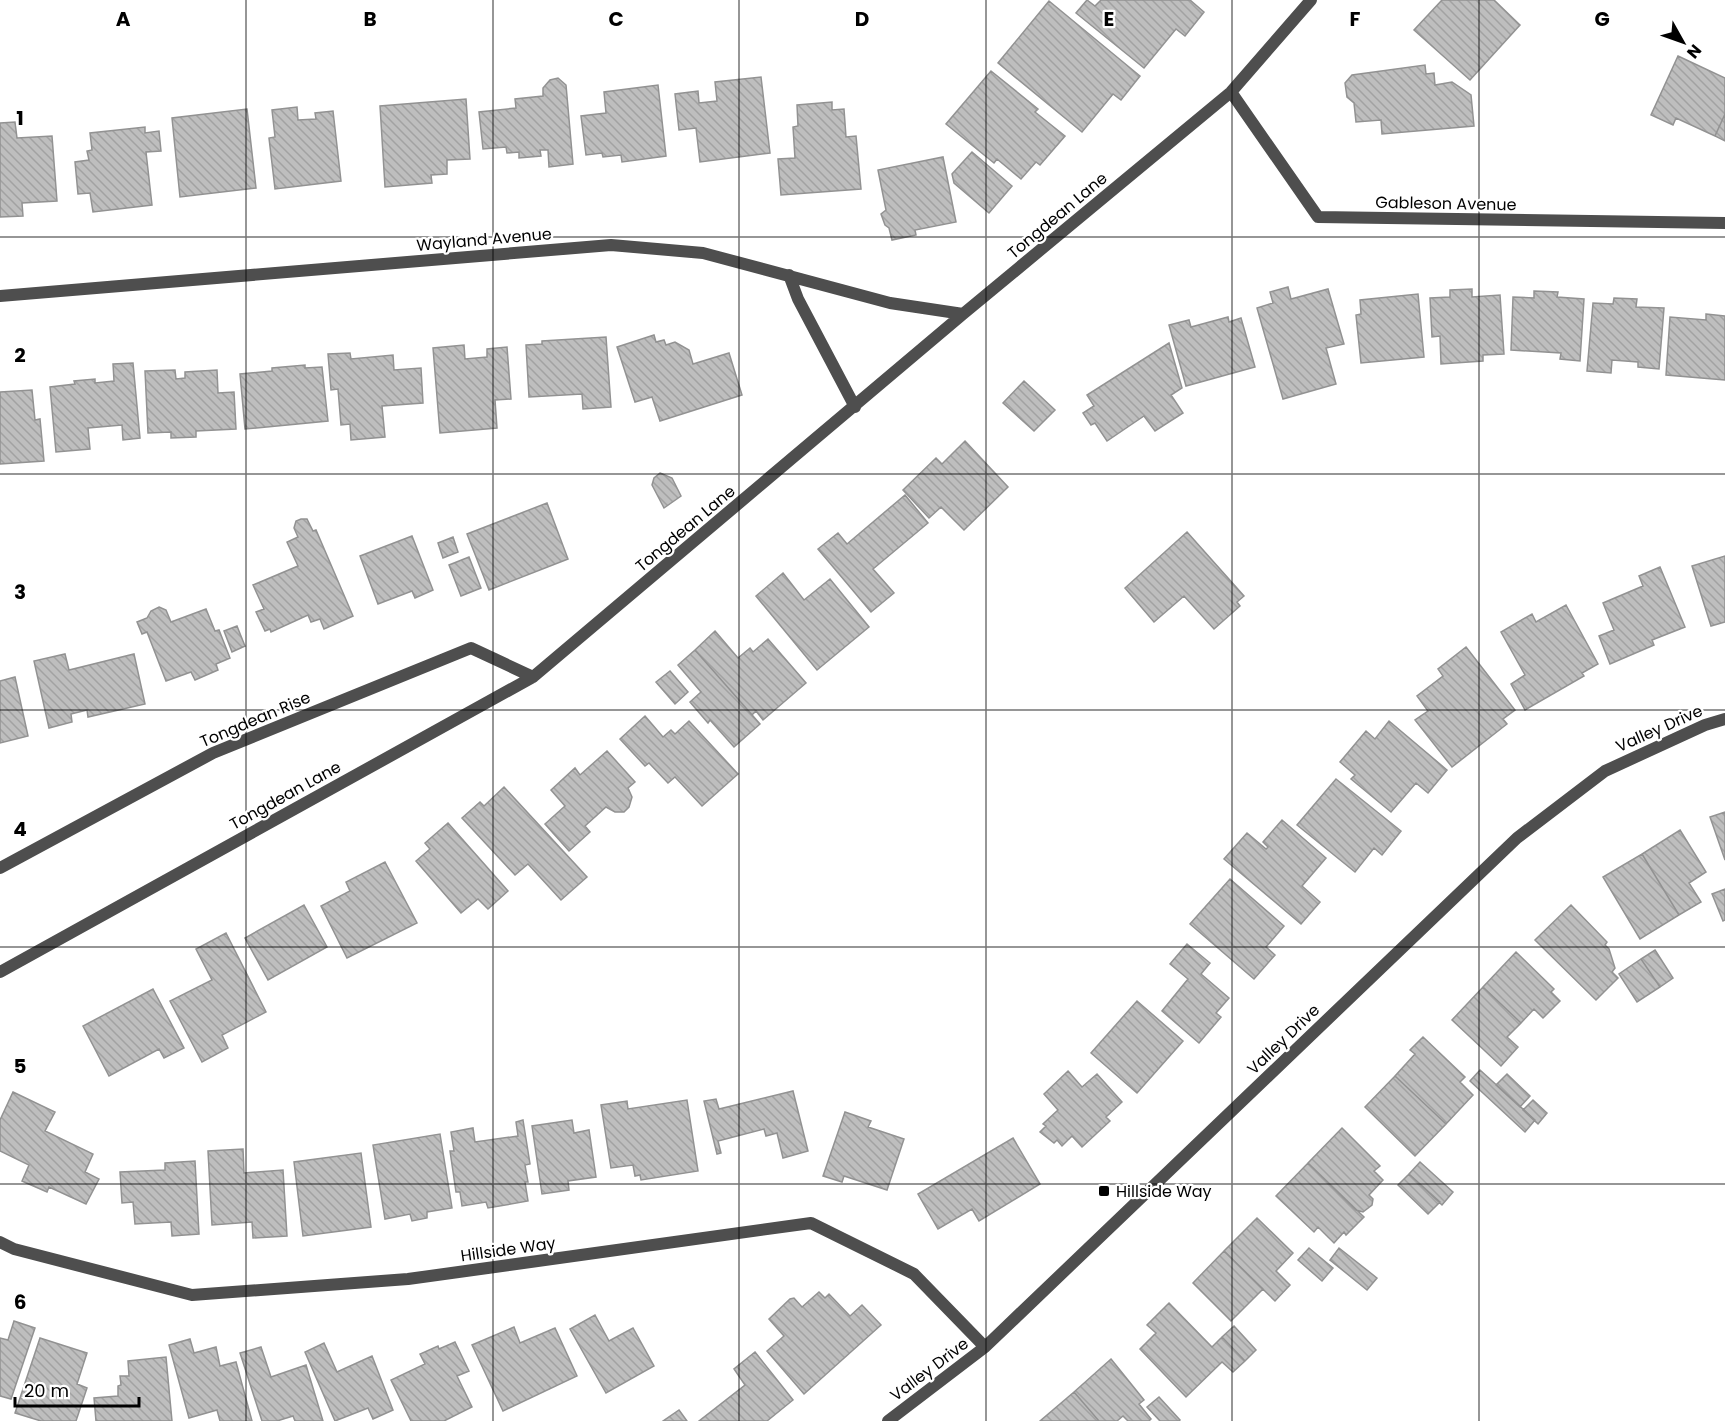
<svg xmlns="http://www.w3.org/2000/svg" width="1725" height="1421" font-family="Poppins,sans-serif">
<style>
.building{fill:url(#building-back-hatch);stroke:#929292;stroke-width:1.5}
.lines{fill:none;stroke-linecap:round;stroke-linejoin:round}
.street{stroke:#4e4e4e;stroke-width:12}
.grid{fill:none;stroke:#000;stroke-width:1.5;stroke-opacity:0.55}
.poi-dot{fill:#000;stroke:#fff;stroke-width:2}
.labels{text-anchor:middle;stroke-width:4.5;stroke-linejoin:round;paint-order:stroke}
.street-label{font-size:16px;fill:#000;stroke:#fff}
.poi-label{font-size:16px;fill:#000;stroke:#fff;text-anchor:start}
.grid-label{font-size:20px;text-anchor:middle;font-weight:bold;fill:#000;stroke:#fff;stroke-width:4.5;stroke-linejoin:round;paint-order:stroke}
</style>
<defs>
<pattern id="building-back-hatch" width="6" height="6" patternUnits="userSpaceOnUse" patternTransform="scale(1.5)"><rect width="6" height="6" fill="#bebebe"/><path d="M-1 5l2 2M0 0l6 6M5-1l2 2" fill="none" stroke="#a2a2a2"/></pattern>
</defs>
<rect width="100%" height="100%" fill="#fff"/>
<path class="building" d="M1087 0 1095 6 1101 0H1190L1204 12 1185 36 1176 29 1144 68 1076 13Z
M1442 0H1494L1520 25 1470 80 1414 30Z
M1049 1 1140 76 1121 100 1113 94 1082 132 998 63Z
M1678 56 1725 78V114L1715 136 1676 118 1673 125 1651 115Z
M1425 65 1426 74 1434 73 1435 85 1452 82 1471 95 1474 126 1382 134 1381 120 1356 122 1354 103 1347 97 1345 83 1352 75Z
M991 71 1038 109 1035 112 1065 136 1040 165 1036 162 1021 179 997 159 994 163 946 124Z
M761 77 770 153 700 162 696 128 679 130 675 94 698 91 699 103 717 101 715 82Z
M558 78 566 85 573 164 549 167 548 150H540L541 156 519 158V152L507 153 506 147 483 149 479 112 516 108 515 99 543 96V88L550 80Z
M658 85 666 156 622 162 621 155 603 157 602 153 586 155 581 116 606 113 604 92Z
M466 99 470 159 447 160V174L431 175 432 183 385 187 380 106Z
M832 102V110L844 109 846 137 856 136 861 189 781 195 778 159 795 158 793 127 798 126 797 105Z
M297 107 298 120 316 119 315 113 333 111 341 181 275 189 269 138 275 137 272 110Z
M247 109 256 188 180 197 172 118Z
M1725 114V141L1715 136Z
M15 122 17 138 52 136 57 201 22 203 23 216 0 217V123Z
M145 127V133L159 131 161 151 146 152 152 205 93 212 90 193 78 194 75 162 89 160 87 151 92 150 90 133Z
M972 152 1012 186 989 213 954 183 952 174Z
M943 157 956 222 915 230 916 235 892 240 889 228 885 225 881 214 886 210 878 170Z
M1288 287 1291 299 1328 289 1344 344 1326 348 1336 384 1283 399 1257 308 1273 303 1270 292Z
M1472 289V297L1500 295 1504 354 1483 355V361L1441 364 1440 336 1432 337 1430 298 1450 297V290Z
M1534 291 1558 292 1557 297 1584 299 1580 361 1560 359 1561 353 1511 350 1513 297 1534 298Z
M1418 294 1424 357 1361 363 1356 315 1361 314 1360 300Z
M1614 298 1637 299 1636 307 1664 308 1659 369 1638 367V362L1612 360 1611 373 1587 371 1593 303 1613 304Z
M1706 314 1725 316V380L1666 375 1670 317 1706 320Z
M1228 317 1229 322 1241 318 1255 367 1186 386 1169 325 1189 320 1191 327Z
M654 335 656 342 664 340 666 345 675 342 689 350 693 364 729 353 742 395 660 421 652 397 635 402 617 347Z
M606 337 611 407 583 409 582 394 529 397 526 345 542 344V341Z
M1169 343 1182 388 1171 395 1183 413 1155 431 1144 416 1107 441 1095 423 1091 425 1083 413 1094 406 1087 395Z
M464 345 465 359 487 357V349L507 347 511 399 495 400 497 428 440 433 433 348Z
M350 353 351 359 393 355 394 370 421 368 423 403 382 406 385 437 351 440 350 424 341 425 338 389 331 390 328 354Z
M133 363 140 438 123 440 122 425 88 428 90 449 56 452 50 387 75 384 74 381 95 379V383L114 381 113 364Z
M305 365V368L322 367 328 421 245 429 240 374 272 371V368Z
M175 370 176 379 185 378V372L217 370 218 393 234 392 236 429 196 431V437L171 438V432L148 433 145 371Z
M1024 381 1055 410 1034 431 1003 403Z
M32 390 35 420 40 419 44 461 0 464V392Z
M965 441 1008 487 964 530 941 507 929 518 903 490 936 458 942 464Z
M660 473 672 478 681 496 664 508 652 485 654 478Z
M905 495 928 523 873 569 894 593 871 612 818 549 838 533 847 544Z
M547 503 568 559 489 590 467 534Z
M301 519H307L313 531 316 530 353 616 324 629 320 619 311 622 308 615 271 632 270 629 265 631 256 612 264 609 253 585 298 566 287 542 298 537 294 528 296 521Z
M1187 532 1244 596 1237 602 1240 606 1214 629 1184 596 1154 622 1125 588Z
M412 536 433 590 415 598 412 591 378 604 360 556Z
M453 537 458 552 443 558 438 543Z
M1725 556V622L1711 626 1692 566Z
M469 557 481 588 461 596 449 565Z
M1660 567 1685 627 1652 640 1654 645 1610 664 1599 636 1614 630 1603 603 1643 586 1639 576Z
M783 573 804 600 830 579 869 627 817 670 756 596Z
M1566 605 1598 664 1582 673 1584 676 1525 710 1511 684 1525 675 1501 632 1532 614 1536 622Z
M159 607 166 610 171 622 206 609 215 631 219 630 230 658 216 664 218 670 195 680 191 672 166 681 147 632 142 634 137 622 147 618 151 611Z
M237 626 245 646 232 652 224 631Z
M715 631 738 658 750 648 753 652 768 639 806 683 763 720 756 711 752 715 695 650Z
M1466 647 1515 710 1503 719 1507 724 1452 767 1415 720 1428 711 1417 696 1443 676 1438 669Z
M695 650 760 724 734 747 710 720 708 723 690 702 701 692 678 665Z
M65 654 69 670 134 654 145 704 88 717 87 710 71 714 72 722 49 728 34 661Z
M670 671 688 692 675 704 656 682Z
M15 677 28 736 0 743V681Z
M645 716 663 737 671 730 675 734 689 721 738 774 702 806 675 777 668 783 649 763 645 766 620 739Z
M1389 721 1447 770 1428 793 1416 783 1391 812 1351 779 1355 775 1340 762 1366 731 1375 739Z
M607 751 635 782 628 788 632 797 629 807 624 812H615L606 807 585 826 590 832 569 851 545 824 565 806 551 790 575 768 580 775Z
M1336 779 1401 831 1382 855 1374 848 1355 872 1297 825Z
M504 787 587 877 561 900 528 864 515 875 462 818 480 802 484 806Z
M1725 812V860L1710 817Z
M1282 820 1326 858 1302 886 1320 902 1301 924 1224 859 1247 833 1266 849 1268 847 1263 842Z
M448 823 508 891 488 909 478 899 461 913 416 861 430 849 425 843Z
M1680 830 1706 872 1689 883 1701 902 1679 915 1642 854Z
M1642 854 1679 915 1640 939 1603 877Z
M385 862 417 923 347 958 321 906 350 891 346 882Z
M1230 879 1284 926 1266 947 1275 955 1254 979 1190 924Z
M1725 889V920L1723 921 1712 894Z
M304 905 327 947 268 980 245 938Z
M1571 905 1607 942 1605 945 1609 949 1615 968 1612 972 1618 978 1596 1000 1535 940Z
M226 933 266 1012 222 1035 228 1048 202 1062 170 1001 212 980 196 949Z
M1187 944 1210 963 1201 974 1229 998 1216 1013 1221 1017 1199 1043 1162 1011 1188 979 1170 964Z
M1655 950 1673 978 1660 987 1641 959Z
M1516 952 1554 989 1551 992 1560 1001 1543 1018 1534 1009 1521 1023 1483 987Z
M1641 959 1660 987 1637 1002 1619 974Z
M1483 987 1521 1023 1507 1037 1518 1047 1501 1066 1452 1020Z
M153 989 184 1048 164 1058 159 1049 109 1076 83 1026Z
M1137 1001 1183 1041 1137 1093 1091 1053Z
M1423 1037 1465 1077 1460 1082 1473 1095 1446 1124 1395 1076 1415 1054 1410 1050Z
M1480 1070 1535 1120 1525 1132 1470 1081Z
M1068 1071 1082 1087 1097 1074 1122 1102 1106 1117 1110 1121 1082 1147 1072 1136 1062 1146 1057 1140 1054 1143 1040 1132 1046 1126 1043 1124 1058 1110 1044 1094Z
M1507 1074 1530 1096 1520 1107 1496 1085Z
M1395 1076 1446 1124 1415 1156 1365 1107Z
M793 1091 808 1151 783 1158 777 1133 766 1136 764 1129 718 1141 721 1153 717 1154 704 1101 716 1099 719 1109Z
M13 1092 55 1112 45 1131 93 1154 85 1172 99 1179 86 1204 49 1187 47 1192 22 1181 29 1165 0 1151V1120Z
M687 1100 698 1171 641 1180 640 1175 635 1176 633 1165 611 1168 601 1105 627 1101 628 1109Z
M1533 1100 1547 1113 1538 1124 1523 1110Z
M845 1112 871 1121 868 1127 904 1139 887 1190 844 1176 842 1182 823 1176Z
M523 1120 530 1164 525 1165 528 1182H525L528 1201 488 1208 486 1202 462 1206 460 1192H456L450 1151H454L451 1132 473 1128 475 1142 518 1136 516 1122Z
M572 1120 574 1133 589 1130 596 1177 568 1181 569 1190 542 1194 532 1126Z
M1342 1128 1380 1166 1374 1171 1383 1180 1369 1195 1373 1199 1372 1205 1363 1212 1356 1210 1308 1163Z
M440 1134 452 1208 427 1212V1218L412 1221 410 1214 385 1219 373 1145Z
M1013 1138 1040 1184 979 1221 972 1209 938 1229 918 1194Z
M243 1149 244 1173 283 1170 287 1236 253 1238 252 1222 212 1225 208 1151Z
M361 1153 371 1227 303 1236 294 1162Z
M195 1161 199 1234 172 1236 171 1222 135 1224 133 1202 122 1203 120 1172 165 1170V1163Z
M1420 1162 1453 1192 1442 1205 1409 1174Z
M1308 1163 1364 1217 1346 1235 1344 1232 1334 1243 1318 1227 1314 1232 1276 1196Z
M1409 1174 1440 1202 1428 1214 1398 1185Z
M1257 1218 1293 1253 1276 1271 1290 1285 1275 1301 1224 1251Z
M1309 1248 1333 1268 1322 1281 1298 1260Z
M1339 1248 1377 1278 1367 1290 1330 1260Z
M1224 1251 1263 1289 1231 1321 1193 1283Z
M819 1292 825 1298 829 1294 850 1316 862 1305 881 1325 804 1394 767 1351 784 1336 769 1319 790 1299 794 1298 802 1307Z
M1169 1303 1212 1347 1222 1337 1245 1361 1233 1372 1222 1362 1186 1397 1140 1349 1156 1333 1147 1325Z
M595 1315 609 1341 633 1328 654 1366 606 1393 570 1329Z
M14 1321 35 1328 11 1399 0 1396V1338L8 1340Z
M1234 1326 1256 1350 1245 1361 1222 1337Z
M514 1327 520 1343 555 1328 577 1376 503 1411 472 1345Z
M40 1338 87 1353 77 1384 87 1388 76 1421H41L15 1413Z
M190 1339 194 1353 216 1347 220 1366 236 1362 252 1421H220L217 1410 189 1418 169 1345Z
M455 1342 469 1371 457 1376 472 1407 444 1421H411L391 1380 425 1364 420 1354 438 1346 439 1349Z
M324 1343 337 1372 372 1356 393 1410 373 1419 368 1408 335 1421 305 1352Z
M261 1347 271 1377 306 1365 323 1421H295L293 1416 277 1421H262L240 1353Z
M755 1352 793 1400 767 1421H699L745 1385 734 1369Z
M166 1357 172 1421H96L94 1398 118 1396V1386L121 1385 120 1376H129L128 1361Z
M1111 1359 1144 1400 1139 1404 1151 1419 1149 1421H1128L1123 1416 1117 1421H1099L1074 1392Z
M1074 1392 1099 1421H1040Z
M1159 1397 1180 1420 1179 1421H1160L1147 1407Z
M679 1410 687 1421H663Z"/>
<g class="lines">
<path class="street" d="M1231 92 1318 217 1725 223
M789 275 798 299 855 407
M0 296 611 245 703 253 890 303 963 314
M0 868 213 753 471 648 533 677
M0 972 533 677 963 314 1231 92 1311 0
M0 1242 14 1249 192 1295 408 1279 811 1223 914 1274 985 1347
M888 1421 985 1347 1517 838 1605 771 1705 725 1725 719"/>
</g>
<path class="grid" d="M246 0V1421M493 0V1421M739 0V1421M986 0V1421M1232 0V1421M1479 0V1421M0 237H1725M0 474H1725M0 710H1725M0 947H1725M0 1184H1725"/>
<rect class="poi-dot" x="1098" y="1185" width="12" height="12" rx="3"/>
<g class="labels">
<g class="street-label">
<text transform="translate(1446 203) rotate(1)" y="6">Gableson Avenue</text>
<text transform="translate(1057 215) rotate(-40)" y="6">Tongdean Lane</text>
<text transform="translate(484 239) rotate(-5)" y="6">Wayland Avenue</text>
<text transform="translate(685 528) rotate(-40)" y="6">Tongdean Lane</text>
<text transform="translate(255 719) rotate(-23)" y="6">Tongdean Rise</text>
<text transform="translate(1659 728) rotate(-24)" y="6">Valley Drive</text>
<text transform="translate(285 795) rotate(-29)" y="6">Tongdean Lane</text>
<text transform="translate(1283 1039) rotate(-44)" y="6">Valley Drive</text>
<text transform="translate(508 1249) rotate(-8)" y="6">Hillside Way</text>
<text transform="translate(929 1369) rotate(-37)" y="6">Valley Drive</text>
</g>
<g class="poi-label">
<text x="1116" y="1197">Hillside Way</text>
</g>
</g>
<g class="grid-label">
<text x="123" y="26">A</text>
<text x="370" y="26">B</text>
<text x="616" y="26">C</text>
<text x="862" y="26">D</text>
<text x="1109" y="26">E</text>
<text x="1355" y="26">F</text>
<text x="1602" y="26">G</text>
<text x="20" y="125">1</text>
<text x="20" y="362">2</text>
<text x="20" y="599">3</text>
<text x="20" y="836">4</text>
<text x="20" y="1073">5</text>
<text x="20" y="1309">6</text>
</g>
<g transform="translate(1683 42) rotate(130)" stroke="#ffffff" stroke-width="4.5" paint-order="stroke">
<path d="M0-4.5L10 22L0 15L-10 22Z" fill="#000000"/>
<text y="-9" font-size="16" font-weight="bold" text-anchor="middle" fill="#000000">N</text>
</g>
<path d="M15 1397v9h124v-9" fill="none" stroke="#000000" stroke-width="3"/>
<text x="24" y="1397" font-size="18" fill="#000000" stroke="#ffffff" stroke-width="4.5" paint-order="stroke">20 m</text>
</svg>
